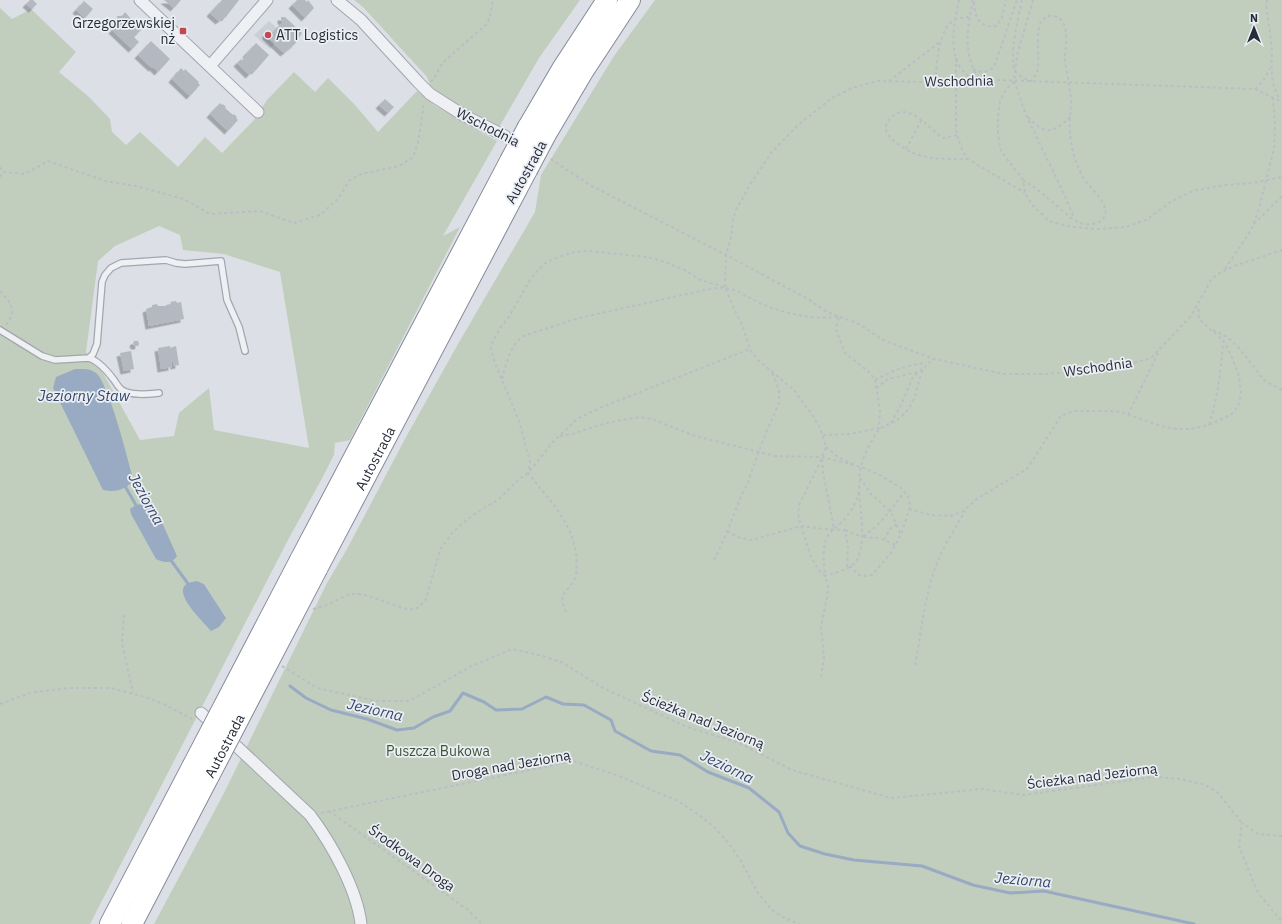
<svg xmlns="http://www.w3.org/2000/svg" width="1282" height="924" font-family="'IBM Plex Sans',sans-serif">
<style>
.built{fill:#caced6}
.green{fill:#c1cebe;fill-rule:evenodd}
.water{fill:#99aac3}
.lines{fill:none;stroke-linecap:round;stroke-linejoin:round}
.stream{stroke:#99aac3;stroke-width:3}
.building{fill:#b4b8c1;filter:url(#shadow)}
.lane-casing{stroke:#a2a6ae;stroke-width:8}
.street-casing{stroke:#a2a6ae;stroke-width:13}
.highway-casing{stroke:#858b9a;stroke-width:22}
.path{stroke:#babdc4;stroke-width:2;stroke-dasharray:3 3;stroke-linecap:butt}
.lane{stroke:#eef0f4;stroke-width:5.5}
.street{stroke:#eef0f4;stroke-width:11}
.highway{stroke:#fff;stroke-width:20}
.highway-bridge-casing{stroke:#858b9a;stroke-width:22;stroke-linecap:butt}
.highway-bridge{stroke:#fff;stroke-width:20}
.poi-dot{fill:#c34950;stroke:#ebeef3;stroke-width:1.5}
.labels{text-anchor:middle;stroke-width:3.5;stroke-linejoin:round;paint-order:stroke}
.poi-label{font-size:14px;fill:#272c3a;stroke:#ebeef3;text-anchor:end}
.street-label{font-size:14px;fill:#272c3a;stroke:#ebeef3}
.park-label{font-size:14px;fill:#395536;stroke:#ebeef3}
.water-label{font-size:15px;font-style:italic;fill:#35486b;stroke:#ebeef3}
</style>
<defs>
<filter id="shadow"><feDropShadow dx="-3.5" dy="3.5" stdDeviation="0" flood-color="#0004"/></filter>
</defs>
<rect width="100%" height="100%" fill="#dcdfe5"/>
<path class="built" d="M269 21 283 34 270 49 254 35Z"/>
<path class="green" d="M354 0H580L539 58 498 129 448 100 431 88 427 77 363 7Z
M655 0H1282V924H154L223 795 327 583 347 549 406 437 458 344 535 212 541 175 614 56Z
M0 8 12 19 31 9 76 52 59 72 89 97 110 119 112 132 126 145 140 132 178 167 205 137 222 153 254 120 267 100 294 72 315 92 328 78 355 105 378 132 417 91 434 105 497 141 443 236 460 227 350 440 335 443 334 455 319 484 289 538 90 924H0ZM159 226 180 235 183 250 224 254 280 272 309 448 214 430 209 388 179 413 174 436 140 440 103 373 86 352 98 261 115 246ZM97 373 106 388 132 473ZM197 581 204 584 226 618 186 584 190 582Z"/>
<path class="water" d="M75 369C83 369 90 368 96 373 108 381 127 456 132 474L131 483C122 491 115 492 103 490L53 388 56 377Z
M147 503 152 505 156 509 177 556C172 564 164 563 156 559L131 514 130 509 136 505Z
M197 581 204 584 226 618 219 627 211 631C202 620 162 584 197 581Z"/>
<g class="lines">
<path class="stream" d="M125 486 137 507
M170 559 189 585
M290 686 306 698 331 710 367 719 397 730 414 728 433 717 450 711 463 693 484 702 496 710 522 709 546 697 563 704 584 705 611 720 615 731 651 751 680 755 708 772 749 788 779 812 788 833 800 846 825 854 854 860 922 866 973 885 1010 893 1044 891 1194 924"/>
</g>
<path class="building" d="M30 0H33L37 4 32 9 26 4Z
M164 0H181L174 8Z
M222 0H239L225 18 224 17 219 21 210 13Z
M297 0H305L307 2 308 0 314 8 305 18 292 5Z
M84 1 93 9 85 18 76 10Z
M125 12 141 30 134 37 139 42 132 49 112 30 117 25 115 23 117 21V16H122Z
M281 17H285L302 33 295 44 284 53 266 36V33L270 32 271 34 283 22 281 20Z
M151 41 170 59 158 72 153 67 152 68 138 55Z
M256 43 269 55 255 71 254 70 249 75 237 63 241 59 242 61 247 55 246 54Z
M181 68 184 71 185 69 199 82 198 83 200 85 190 96 172 79Z
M385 99 394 107 388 113 379 105Z
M220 103 222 105 223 104 226 107 225 108 233 115 234 114 237 117 236 118 238 120 228 131 210 114Z
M176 301 177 303 181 302 184 319 149 326 146 309 152 307V305L157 304 158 306H166V305L171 304 170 302Z
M134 341H138L139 344 138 346H135L133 344Z
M170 346 172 367 161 369 158 348Z
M176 346 179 365 174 366 170 348Z
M131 351 134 369 124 371 120 353Z"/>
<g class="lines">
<g class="lane-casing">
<path id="lane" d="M0 330 42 356 55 360 89 358 93 354 97 344 102 282 105 275 111 268 121 263 166 260 176 263 185 264 221 261 227 300 239 327 245 351
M89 358C99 361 108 372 114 380 116 383 119 388 122 390 132 396 148 394 159 393"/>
</g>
<g class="street-casing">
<path id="street" d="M140 0 258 112
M337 0 361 20 419 83 430 94 463 115 505 136
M210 66 267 0
M201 713 310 815C331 843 357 889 361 924"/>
</g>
<g class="highway-casing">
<g id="highway">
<path d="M528 127 562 69 607 0"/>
<path d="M545 136 584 70 630 0"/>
<path d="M300 560 510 161"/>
<path id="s1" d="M317 569 527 170"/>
<path d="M110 924 192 767"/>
<path d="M132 924 209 776"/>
</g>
</g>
<path class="path" d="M959 0C955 21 948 48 960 67 963 72 968 75 971 79
M973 0C967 28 963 54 979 80
M1022 0C1019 15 1008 59 1015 71 1019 77 1026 79 1031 81 1033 78 1036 75 1037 71 1042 60 1029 13 1053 16 1073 19 1064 49 1065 61 1067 74 1070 87 1071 100 1071 111 1069 122 1070 133 1071 145 1074 158 1079 169 1080 172 1082 176 1084 179 1091 189 1118 211 1099 222 1095 224 1089 225 1084 224 1072 222 1056 204 1045 196 1038 190 1031 185 1023 180
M1033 0 1017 55 1014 81 1005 91 1000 101 998 118V135L1001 151 1023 180 1025 193 1033 206 1049 221 1072 227 1098 229 1126 227 1146 220 1172 201 1193 191 1224 185 1252 183 1282 177
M1267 0 1266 6C1268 18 1270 30 1271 42 1274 66 1267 76 1280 100
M974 2C975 18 979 28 997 26L1002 17 1006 0
M956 58V129C958 140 961 150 968 159L1025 193
M973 69C981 73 986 73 994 67L1017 0
M889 81 941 41
M935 81C937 65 938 29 954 20 958 17 965 18 969 17
M1014 81 1026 115 1065 196 1074 218
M431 82 436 75 442 63 487 24 490 17 493 0
M1255 89 1263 81 1270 68
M1028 117C1045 135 1052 134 1070 117
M957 135 943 138C932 131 924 119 912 114 910 113 905 112 903 112 894 112 882 123 887 133 891 140 905 150 913 153 931 160 950 159 968 159
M906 149 922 119
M551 159 590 185 726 255 808 299 827 312 859 324 883 340 934 359 1004 374H1045L1083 371 1129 364 1151 358 1191 316 1211 280 1216 275 1234 266 1282 250
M0 167 3 172 25 174 48 161 105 181 136 186 184 199 210 214 260 211 294 223 320 215 338 199 349 181 361 174 399 166 413 157 418 143 424 102
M0 177 3 172
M1254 224 1282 196
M1225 269 1251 230 1258 212 1274 149 1275 125 1273 98
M725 287 726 255 731 237 733 220 736 210 751 183 771 153 799 124 832 98 852 88 877 81 922 82 971 79 1255 89 1282 102
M0 291C11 303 17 311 6 325
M1213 330 1227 337 1238 347 1265 381 1282 390
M502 379C507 362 509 347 523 336L579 318 705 290C711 289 720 287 726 288 739 290 749 298 760 303 779 312 818 322 839 316L836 329 845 353 869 372 875 380 880 410 879 428 850 434 822 435
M875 380C892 371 907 365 926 363
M876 388 888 379 917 372
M1128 415 1159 351
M891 423 900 407 913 377 922 369
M1209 425C1218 395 1221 372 1223 341
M560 436 572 434 610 422 640 417 652 419 692 435 759 452 776 456 822 457 861 467 880 475 901 488 909 498 910 506 902 532 891 553 872 575 865 576 859 575 850 566
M826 447 838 457 855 465
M860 478 871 494 891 512 901 535
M909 509 931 515 950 516 962 512 978 498 1027 469 1061 416 1073 411H1112L1121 412 1161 426 1176 429H1190L1209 425 1232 414 1236 409 1239 403 1241 392 1239 376 1231 355 1223 340 1203 323 1199 318 1198 306
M833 530C820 540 824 561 825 576 833 573 844 571 851 566 869 555 860 510 859 491
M845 530 862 537
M727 531 740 538 752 540 801 526 824 529 845 530 848 547 847 568
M884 540 890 529 897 524
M895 545 880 538 862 537C883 523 890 511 904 492
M714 560 725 537 742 494 747 485 763 440 779 403V390L771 370
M313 609C319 607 325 606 331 603 339 600 344 594 354 594 370 593 404 612 414 609 419 608 423 603 426 599L440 550 452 533 464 522 476 513 499 499 518 480 528 473 554 441 577 419 602 407 750 349
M566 612C555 589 573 592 576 574 581 530 553 505 528 473L530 462 519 421 495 363 491 349 493 341 500 328 508 318 530 280 537 271 547 262 564 255 575 252 589 251 647 257 662 261 685 270 700 280 725 287 734 309 741 322 751 351 758 360 794 390 813 416 820 428 826 447 822 457 823 472 834 529C846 519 857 506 859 489 860 483 859 477 860 471 862 459 868 447 874 437 878 429 881 428 889 424 900 420 908 411 913 401 920 385 917 370 934 359
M124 615 122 643 133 693
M915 665C921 634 924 602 934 571 941 550 954 530 965 511
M282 666 317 688 376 701H409L472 666 512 649 543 656 563 663 603 688 687 727 739 743 792 770 891 798 983 789 1023 795 1155 777 1179 779 1203 784 1217 792 1242 823
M821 677 824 658 821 626 827 598 828 586 825 576 818 569 811 557 799 519 798 513 799 505 822 458
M0 704 30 693 69 688H111L145 697 164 704 192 719
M329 811 468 910 482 924
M321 813 573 761 619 776 678 801 699 815 714 827 727 841 741 861 758 893 771 909 784 918 800 924
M1282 836 1258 834 1242 823 1239 846 1257 891 1282 922"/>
<use href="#lane" class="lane"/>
<use href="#street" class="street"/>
<use href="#highway" class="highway"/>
<g class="highway-bridge-casing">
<g id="highway-bridge">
<path d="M510 161 528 127"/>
<path d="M527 170 545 136"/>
<path d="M192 767 300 560"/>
<path id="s2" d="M209 776 317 569"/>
</g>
</g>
<use href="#highway-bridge" class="highway-bridge"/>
</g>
<g class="poi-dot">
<rect x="179" y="27" width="8" height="8" rx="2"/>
<circle cx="268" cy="35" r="4"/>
</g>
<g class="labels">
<g class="poi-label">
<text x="175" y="28">Grzegorzewskiej<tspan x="175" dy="16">nż</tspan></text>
<text x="276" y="40" text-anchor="start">ATT Logistics</text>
</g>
<g class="street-label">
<text transform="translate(959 81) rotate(-1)" y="5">Wschodnia</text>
<text transform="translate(488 127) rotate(27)" y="5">Wschodnia</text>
<text transform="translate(526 172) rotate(-61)" y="5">Autostrada</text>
<text transform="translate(1098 367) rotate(-8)" y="5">Wschodnia</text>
<text dy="5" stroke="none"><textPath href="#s1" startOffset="125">Autostrada</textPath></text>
<text transform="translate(703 720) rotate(22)" y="5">Ścieżka nad Jeziorną</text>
<text dy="5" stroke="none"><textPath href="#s2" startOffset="34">Autostrada</textPath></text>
<text transform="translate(511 765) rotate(-10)" y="5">Droga nad Jeziorną</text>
<text transform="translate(1092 776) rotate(-7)" y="5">Ścieżka nad Jeziorną</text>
<text transform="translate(412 858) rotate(36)" y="5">Środkowa Droga</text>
</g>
<g class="park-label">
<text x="438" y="756">Puszcza Bukowa</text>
</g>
<g class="water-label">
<text x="84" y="401">Jeziorny Staw</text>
<text transform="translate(146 499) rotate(61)" y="5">Jeziorna</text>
<text transform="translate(375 710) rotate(13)" y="5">Jeziorna</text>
<text transform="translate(727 767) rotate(26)" y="5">Jeziorna</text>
<text transform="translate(1023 880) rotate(5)" y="5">Jeziorna</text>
</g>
</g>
<g transform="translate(1254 28)" stroke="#ebeef3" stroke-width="3" paint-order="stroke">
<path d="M0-3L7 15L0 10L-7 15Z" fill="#272c3a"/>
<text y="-6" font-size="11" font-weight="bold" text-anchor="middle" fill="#272c3a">N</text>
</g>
</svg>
